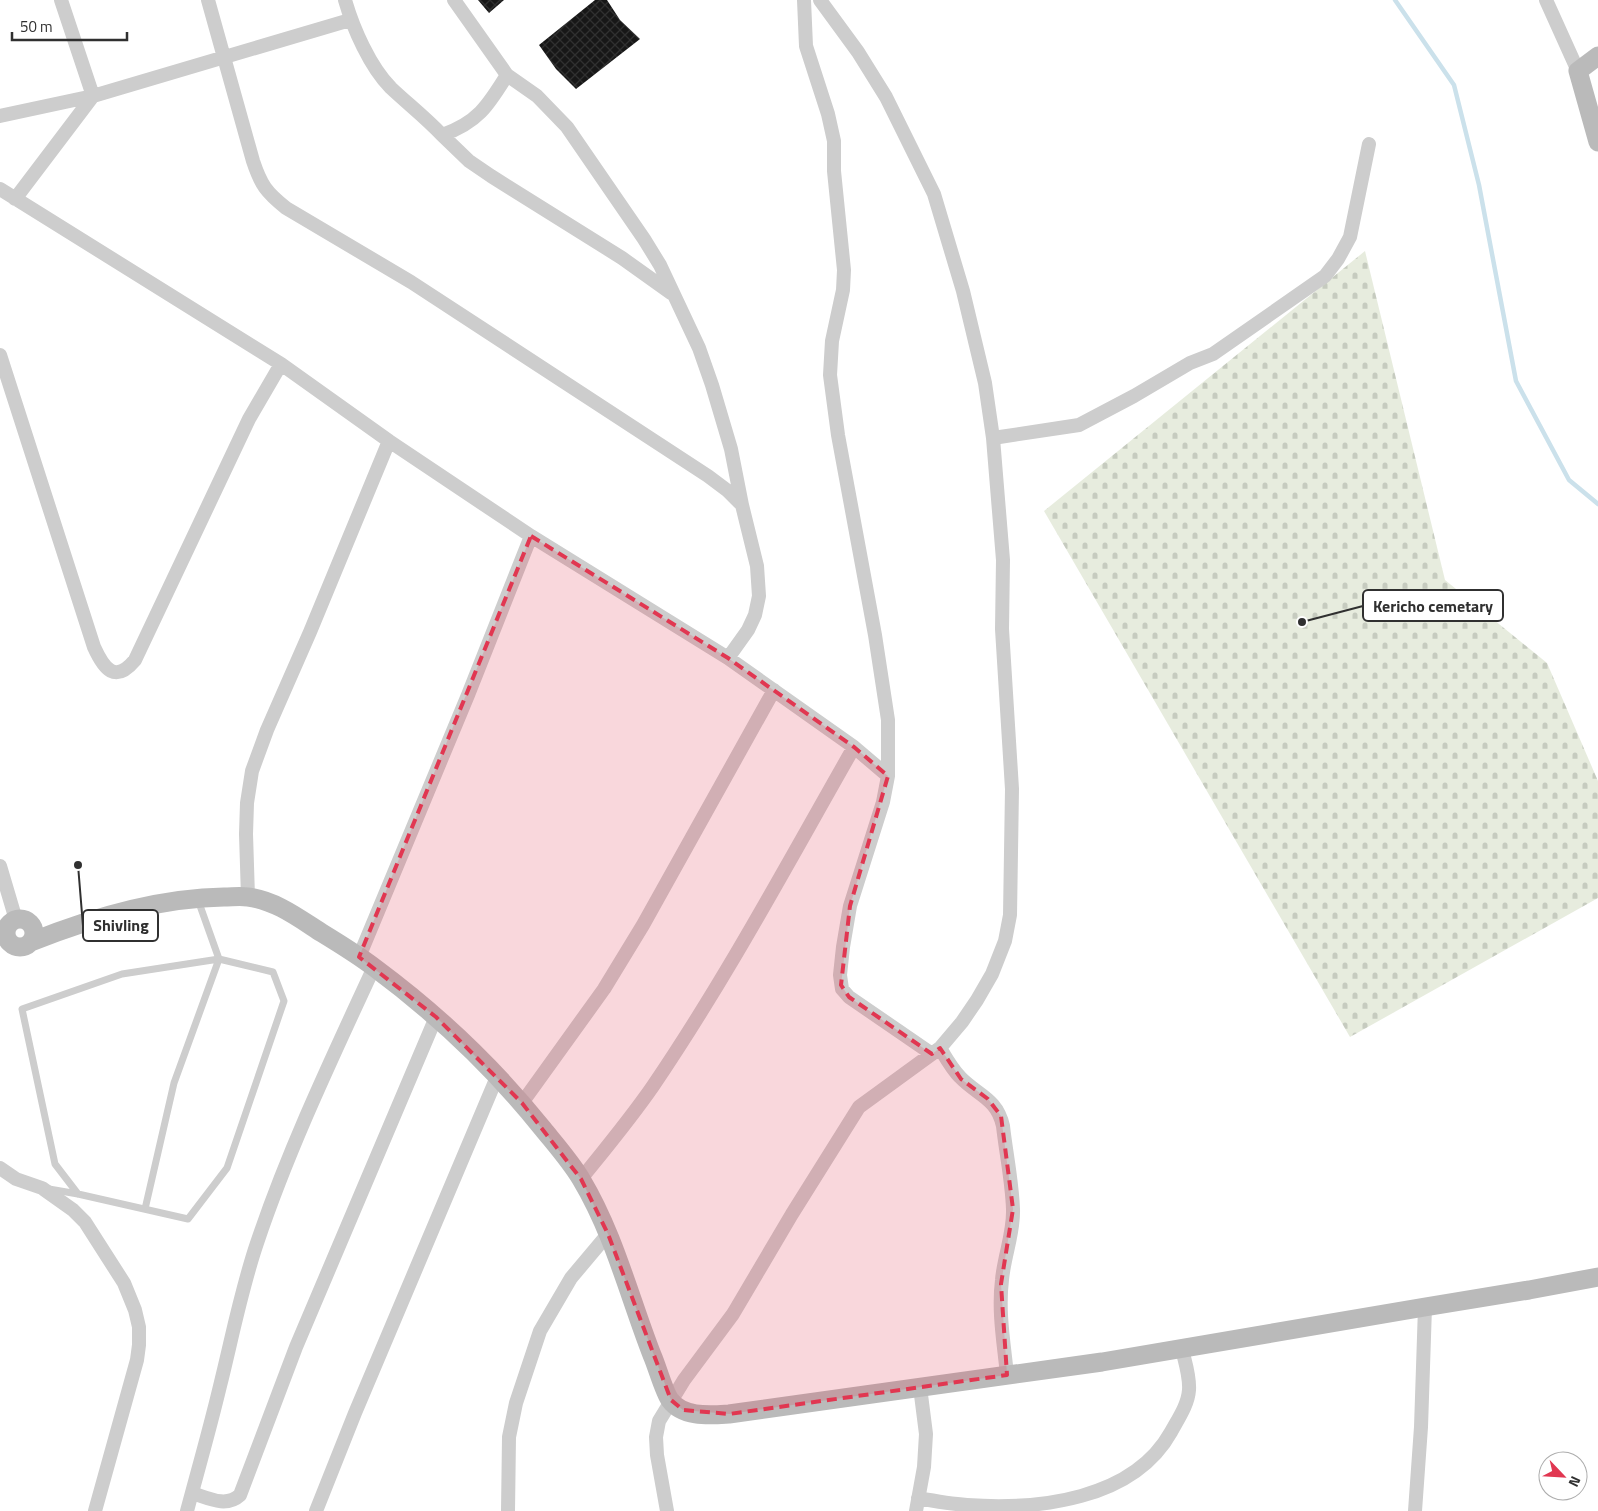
<svg xmlns="http://www.w3.org/2000/svg" width="1598" height="1511" font-family="'Titillium Web',sans-serif">
<style>
.cemetery{fill:url(#cemetery-stones)}
.lines{fill:none;stroke-linecap:round;stroke-linejoin:round}
.stream{stroke:#cbe1eb;stroke-width:4.5}
.building{fill:url(#building-cross-hatch)}
.lane{stroke:#cdcdcd;stroke-width:7}
.street{stroke:#cdcdcd;stroke-width:14}
.secondary{stroke:#bababa;stroke-width:19}
.marked{fill:#e13751;fill-opacity:0.2;stroke:#e13751;stroke-width:4;stroke-dasharray:10 6;stroke-linejoin:round}
.leader{fill:none;stroke:#303030;stroke-width:2}
.callout-dot{fill:#303030;stroke:#fff;stroke-width:2}
.callout{fill:#fff;stroke:#303030;stroke-width:2}
.callout-label{font-size:16px;text-anchor:middle;font-weight:bold;fill:#303030}
</style>
<defs>
<pattern id="cemetery-stones" width="16" height="16" patternUnits="userSpaceOnUse" patternTransform="scale(1.25)"><rect width="16" height="16" fill="#e7ecde"/><path d="M2 7V4a2 2 0 0 1 4 0v3zM10 15v-3a2 2 0 0 1 4 0v3z" fill="#c6cbbf"/></pattern>
<pattern id="building-cross-hatch" width="8" height="8" patternUnits="userSpaceOnUse" patternTransform="scale(1.25)"><rect width="8" height="8" fill="#171717"/><path d="M0 0l8 8M0 8l8-8" fill="none" stroke="#303030"/></pattern>
</defs>
<rect width="100%" height="100%" fill="#fff"/>
<path class="cemetery" d="M1365 251 1445 580 1547 663 1598 781V898L1350 1037 1044 511Z"/>
<g class="lines">
<path class="stream" d="M1395 0 1454 85 1479 185 1516 381 1569 480 1598 504"/>
</g>
<path class="building" d="M478 0H504L489 13Z
M595 0H607L620 20 640 39 576 89 556 69 539 45Z"/>
<g class="lines">
<path class="lane" d="M49 1189 78 1194 188 1219 227 1168 284 1001 273 972 219 959 122 974 22 1009 55 1164 78 1194
M145 1209 174 1083 219 959 198 900"/>
<path class="street" d="M345 0C353 28 370 67 391 88 408 104 426 118 442 135 477 123 488 106 507 75L454 0
M804 0 806 46 828 114 834 141V171L844 270 843 290 832 341 830 375 838 435 875 635 888 720V776
M1546 0 1578 71
M507 75 537 96 567 127 644 239 660 265 699 348 712 385 731 449 742 505
M0 116 93 96 61 0
M442 135 469 161 491 176 622 258 671 293
M0 189 281 364 389 441 531 536 728 658 748 630 755 615 759 596 757 566 742 505 728 491 708 476 411 282 286 208C266 192 261 185 253 161L208 0
M15 199 93 96 350 20
M0 355 94 647C104 669 115 684 135 660L249 419 281 364
M993 438 1079 425 1134 396 1190 363 1213 354 1325 276 1338 259 1350 237 1369 144
M728 658 854 747 888 776 883 802 850 906 843 947 840 975 842 989 849 997 932 1054
M0 866 16 920
M248 897 246 834 247 803 252 771 267 730 310 632 389 441
M359 957 468 695 531 536
M940 1048C946 1058 952 1069 960 1077 977 1095 997 1098 1003 1126 1006 1153 1012 1181 1013 1209 1014 1233 1004 1256 1002 1280 998 1312 1004 1344 1007 1375
M522 1103 604 989 643 925 774 690
M0 1168 16 1179 42 1188 73 1210 85 1222 124 1283 135 1310 139 1327V1345L137 1360 95 1511
M581 1179C606 1148 631 1118 653 1086 727 977 789 861 854 747
M192 1493C208 1498 226 1508 240 1495L296 1347 436 1017
M918 1498C934 1501 951 1504 967 1505 1038 1510 1133 1500 1171 1432 1178 1419 1188 1405 1189 1390 1190 1376 1185 1362 1182 1349
M187 1511C198 1470 210 1428 220 1386 232 1338 241 1290 257 1243 289 1148 332 1058 374 967
M316 1511 355 1413 497 1077
M508 1511 509 1437 516 1403 540 1331 571 1278 608 1234
M667 1511 657 1455 656 1437 659 1421 684 1380 733 1314 792 1214 859 1107 940 1048 962 1022 977 1000 992 974 1005 941 1010 915 1012 789 1002 629 1003 560 993 438 985 383 963 291 934 194 886 97 858 52 820 0
M916 1511 924 1467 926 1434 920 1387
M1415 1511 1421 1427 1425 1307"/>
<path class="secondary" d="M1598 56 1578 71 1598 142
M6 933a14 14 0 1 1 28 0a14 14 0 1 1-28 0Z
M31 942C91 918 159 898 224 897 232 897 240 896 248 897 275 900 300 919 322 933 340 944 358 955 375 968 437 1014 495 1069 543 1129 556 1145 571 1162 581 1179 614 1234 629 1296 652 1355 657 1366 664 1392 670 1400 683 1418 711 1415 729 1414L1102 1362 1425 1307 1529 1290 1598 1277"/>
</g>
<path class="marked" d="M531 536 728 658 854 747 888 776 850 906 841 985 849 997 932 1054 940 1048 961 1079 988 1099 1001 1116 1013 1209 1001 1284 1007 1375 729 1414 683 1410 671 1400 608 1234 581 1179 522 1103 436 1017 359 957Z"/>
<path class="leader" d="M1302 622L1363 606M78 865L83 926"/>
<g class="callout-dot">
<circle cx="1302" cy="622" r="5"/>
<circle cx="78" cy="865" r="5"/>
</g>
<g class="callout">
<rect x="1363" y="590" width="140" height="31" rx="5"/>
<rect x="83" y="910" width="75" height="31" rx="5"/>
</g>
<g class="callout-label">
<text x="1433" y="612">Kericho cemetary</text>
<text x="121" y="931">Shivling</text>
</g>
<g transform="translate(1563 1476) rotate(115)"><circle r="24" fill="#ffffff" stroke="#acacac"/>
<path d="M0-4L9 19L0 12L-9 19Z" fill="#e13751"/>
<text y="-8" font-size="14" font-weight="bold" text-anchor="middle" fill="#303030">N</text>
</g>
<path d="M12 32v8h115v-8" fill="none" stroke="#303030" stroke-width="2.5"/>
<text x="20" y="32" font-size="15" fill="#303030" stroke="#ffffff" stroke-width="4" paint-order="stroke">50 m</text>
</svg>
